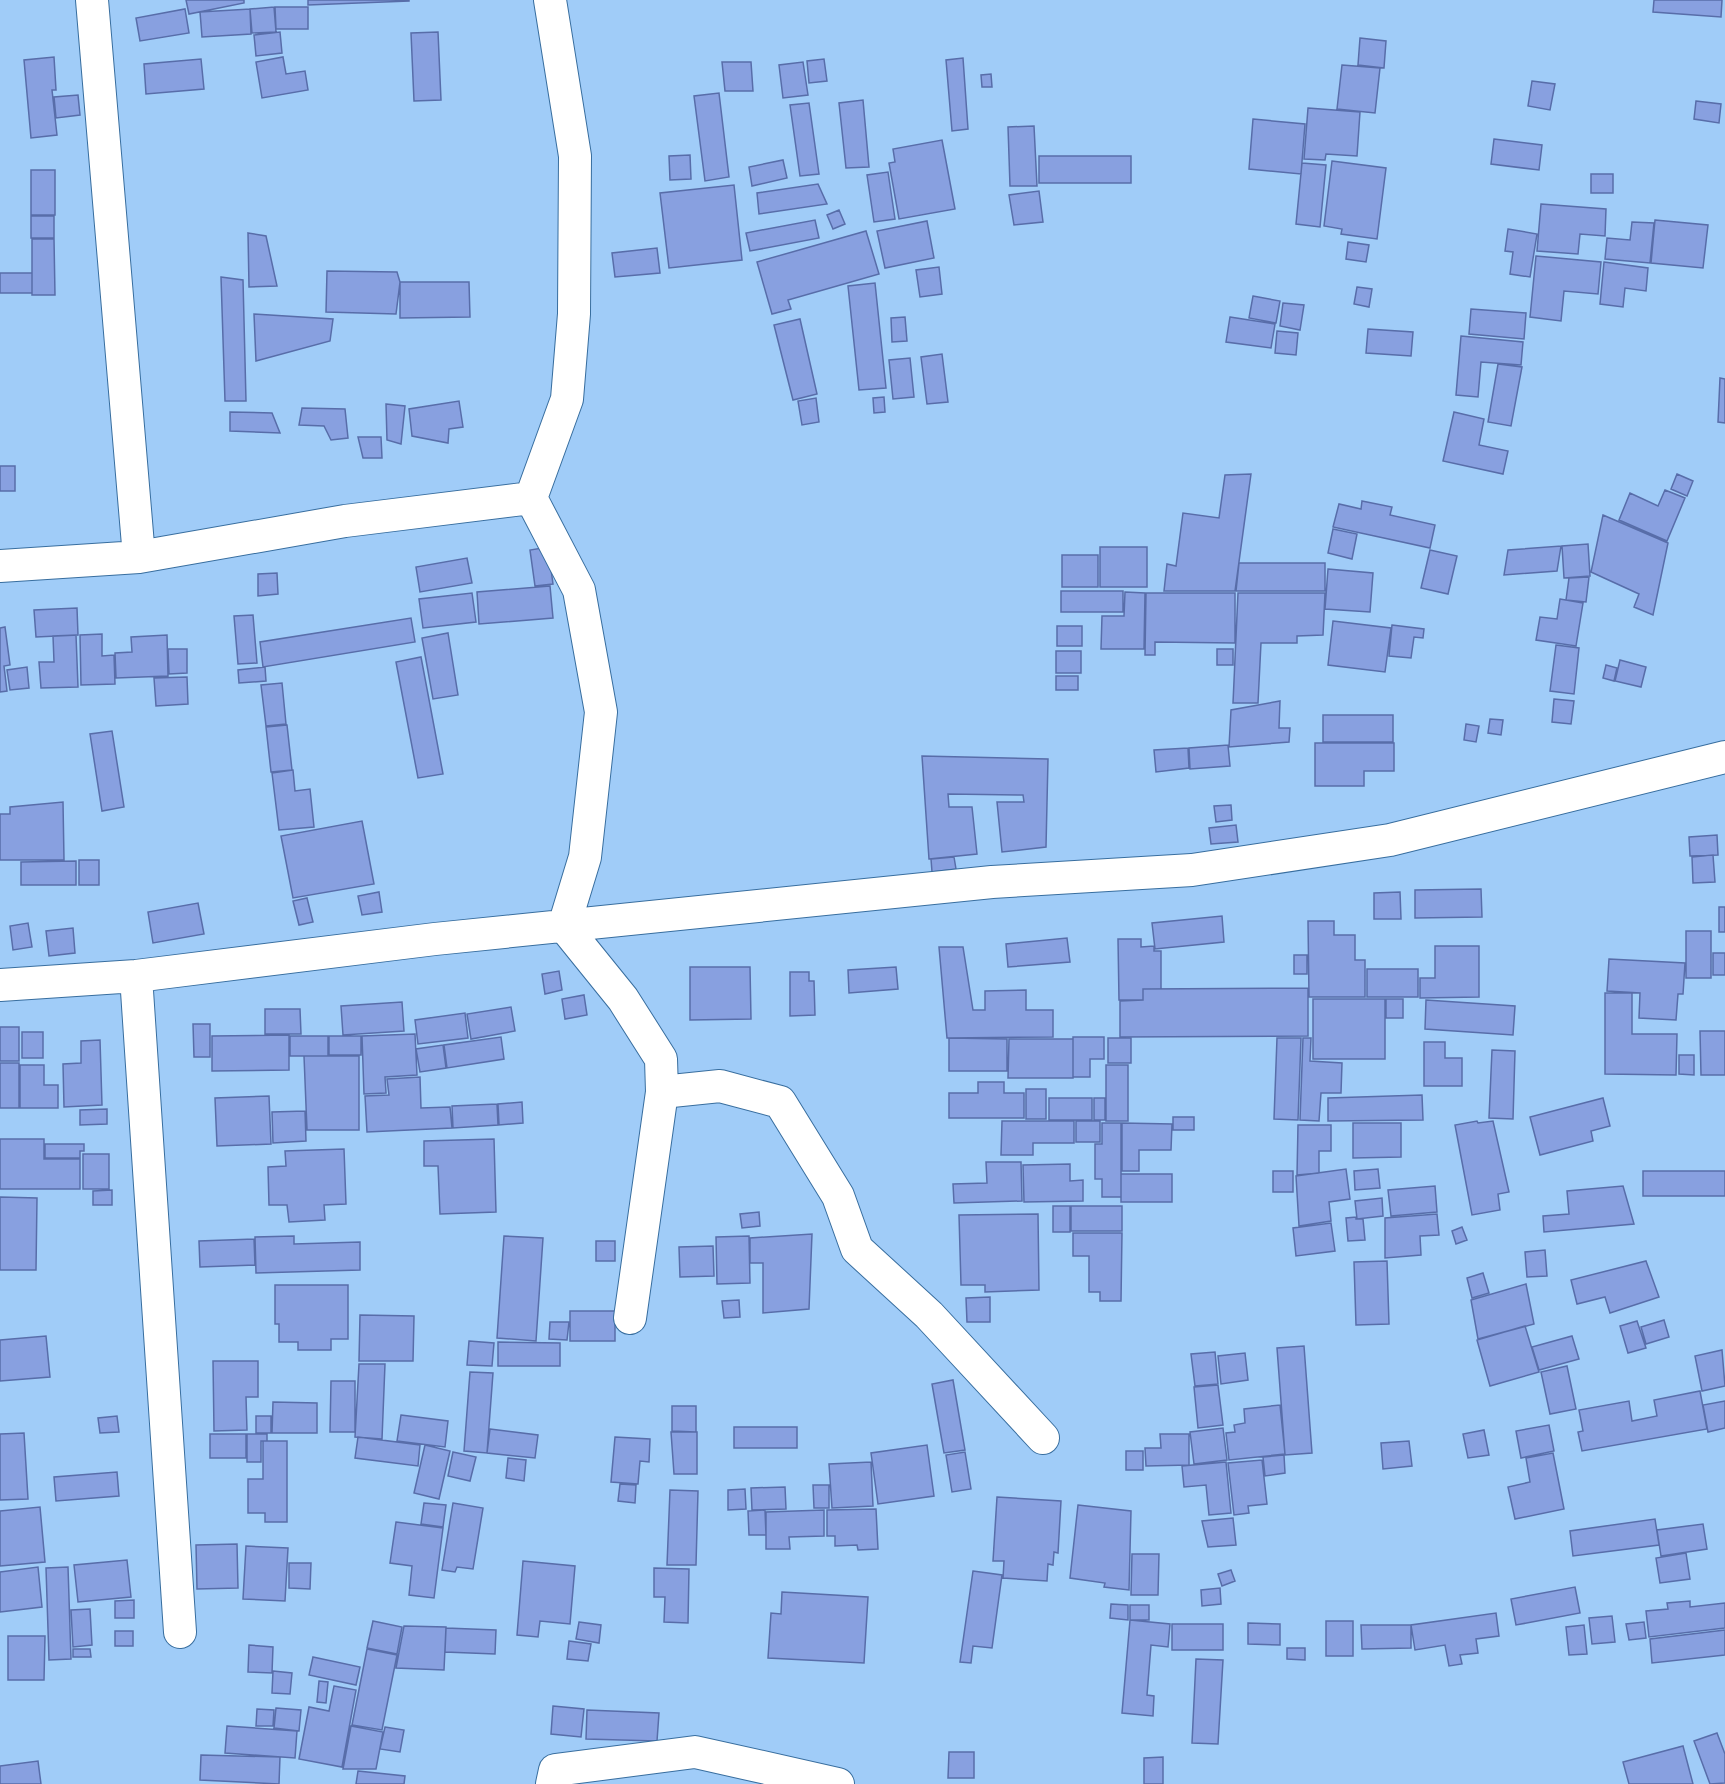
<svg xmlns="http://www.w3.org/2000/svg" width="1725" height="1784" font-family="Cabin,sans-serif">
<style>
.building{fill:#88a0e0;stroke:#586da9;stroke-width:1.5}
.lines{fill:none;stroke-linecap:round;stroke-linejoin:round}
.street-casing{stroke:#386e9f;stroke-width:34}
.street{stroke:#fff;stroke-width:32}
</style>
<rect width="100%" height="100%" fill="#a0ccf8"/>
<path class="building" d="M186 0H244V3L189 14Z
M308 0H409V1L308 5Z
M1654 0H1722L1721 17 1653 12Z
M274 7 276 32 252 33 250 9Z
M275 7H308V29H276Z
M185 9 189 33 140 41 136 18Z
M250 9 251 34 202 37 200 12Z
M280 32 282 53 256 56 254 35Z
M438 32 441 100 414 101 411 33Z
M1360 38 1386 41 1384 68 1358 65Z
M54 57 56 90H52L57 135 31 138 24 60Z
M283 57 286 74 305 71 308 90 262 98 256 62Z
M963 58 968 129 952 131 946 60Z
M201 59 204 89 146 94 144 64Z
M824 59 827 81 809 83 807 61Z
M722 62H751L753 91H725Z
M803 62 808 95 783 98 779 65Z
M1342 65 1380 68 1375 113 1337 109Z
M991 74 992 87H982L981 75Z
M1532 81 1555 84 1550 110 1528 106Z
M719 93 729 177 705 181 694 96Z
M78 95 80 115 56 118 54 97Z
M863 100 869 167 846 168 839 103Z
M1696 101 1721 104 1719 123 1694 119Z
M809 103 819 174 800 176 790 105Z
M1308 108 1360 112 1357 156 1326 154 1325 160 1304 159Z
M1253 119 1305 124 1301 174 1249 169Z
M1034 126 1037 186H1010L1008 127Z
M1494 139 1542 145 1539 170 1491 164Z
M942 140 955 209 899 219 889 163 895 162 893 149Z
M690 155 691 179 670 180 669 156Z
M1039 156H1131V183H1039Z
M783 160 787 178 752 186 749 167Z
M1332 161 1386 168 1377 239 1341 234 1342 229 1324 226Z
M1302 163 1326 165 1320 227 1296 224Z
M31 170H55V215H31Z
M888 172 895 219 874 222 867 175Z
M1591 174H1613V193H1591Z
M818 184 827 204 759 214 757 193Z
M734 185 742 260 669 268 660 193Z
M1039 191 1043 222 1014 225 1009 195Z
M1541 204 1606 209 1605 236 1580 234 1578 254 1537 251Z
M839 210 845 224 833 229 827 215Z
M31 216H54V238H31Z
M815 220 819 238 750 251 746 233Z
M1655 220 1708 225 1703 268 1651 263Z
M927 221 934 258 885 268 877 231Z
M1632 222 1654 223 1650 263 1605 259 1607 238 1630 240Z
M1508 229 1537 234 1530 277 1510 274 1513 252 1505 251Z
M866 231 879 274 788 300 791 309 772 314 757 262Z
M248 233 266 236 277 286 249 287Z
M32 239H54L55 295H32Z
M1348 242 1369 245 1366 262 1346 259Z
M657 248 660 273 615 277 612 253Z
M1536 256 1601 262 1598 294 1564 291 1561 321 1530 317Z
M1604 262 1648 268 1646 291 1625 288 1623 307 1600 304Z
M939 267 942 294 920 297 916 270Z
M327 271 397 272 400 282 396 314 326 312Z
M0 273H32V293H0Z
M221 277 243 280 246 401H225Z
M400 282H469L470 317 400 318Z
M875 283 886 388 859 390 848 286Z
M1357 287 1372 289 1369 307 1354 304Z
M1253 296 1280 301 1276 323 1249 318Z
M1283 303 1304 305 1300 330 1280 326Z
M1471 309 1526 313 1524 339 1469 334Z
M254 314 333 319 330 341 256 361Z
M905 317 907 341 892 342 891 318Z
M1230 317 1275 324 1271 348 1226 342Z
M800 319 817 394 793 400 774 325Z
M1368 329 1413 332 1411 356 1366 353Z
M1277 331 1298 333 1296 355 1275 353Z
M1461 336 1523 342 1521 365 1481 362 1478 397 1456 395Z
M942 354 948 402 927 404 921 357Z
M910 358 914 397 893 399 889 360Z
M1498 364 1522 367 1511 426 1488 422Z
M1720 378 1725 379V423L1718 422Z
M884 397 885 412 874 413 873 398Z
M816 398 819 422 802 425 798 401Z
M459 401 463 427 449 429 448 443 412 436 409 409Z
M386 404 405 406 401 444 387 440Z
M302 408 345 409 348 438 331 440 324 426 299 425Z
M230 412 272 413 280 433 230 431Z
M1454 412 1484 419 1479 445 1508 451 1503 474 1443 461Z
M358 437H381L382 458H363Z
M0 466H15V491H0Z
M1251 474 1235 591H1164L1167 564 1176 566 1183 513 1219 518 1225 475Z
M1677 474 1693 481 1687 496 1671 489Z
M1665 490 1685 498 1667 541 1619 520 1630 493 1658 506Z
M1362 501 1392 507 1390 515 1435 525 1430 548 1333 527 1339 504 1361 509Z
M1603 515 1668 543 1653 615 1634 607 1639 594 1591 572Z
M1333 529 1357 534 1352 559 1328 553Z
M1588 544 1590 576 1564 578 1562 546Z
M1561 546 1557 571 1504 575 1508 550Z
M548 547 553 584 535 586 530 550Z
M1100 547H1147V587H1100Z
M1430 550 1457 556 1448 594 1421 588Z
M1062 555H1098V587H1062Z
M467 558 472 583 420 592 416 567Z
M1239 563H1325V591H1236Z
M1328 569 1373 573 1370 612 1325 609Z
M277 573 278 594 258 596V574Z
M1589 577 1586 602 1566 600 1569 578Z
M550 586 553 618 479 624 477 592Z
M1061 591H1123V612H1061Z
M1125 592 1145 593 1144 649H1101L1102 616H1124Z
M472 593 476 622 423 628 419 599Z
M1146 593H1235V643L1155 642V655H1145Z
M1238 593H1325L1323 635 1297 636V643H1261L1258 703H1233Z
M1560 599 1583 603 1576 646 1536 640 1540 617 1557 619Z
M77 608 78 635 36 637 34 610Z
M253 615 257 663 238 664 234 616Z
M411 618 415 642 263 667 260 642Z
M1333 621 1391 628 1385 672 1328 665Z
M1392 625 1424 629 1423 638 1414 637 1411 658 1389 656Z
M1057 626H1082V646H1057Z
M5 627 10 665 4 666 7 691 0 692V628Z
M448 633 458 695 433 699 422 638Z
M102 634V656L114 655 115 684 81 685 80 635Z
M76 635 78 687 41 688 39 662H54L53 636Z
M167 635 168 676 116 678 115 653 132 652 131 637Z
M1556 645 1579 648 1574 694 1550 691Z
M168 649H187V673L169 674Z
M1217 649H1233V665H1217Z
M1056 651H1081V673H1056Z
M421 657 443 774 418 778 396 662Z
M1620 660 1646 667 1641 687 1615 681Z
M1606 665 1617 668 1614 681 1603 678Z
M27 667 29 688 10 690 7 670Z
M265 667 266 681 239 683 238 670Z
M1056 676H1078V690H1056Z
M187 677 188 704 156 706 154 678Z
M282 683 286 724 266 726 261 685Z
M1554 699 1574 701 1571 724 1552 722Z
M1280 701 1279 728H1290L1289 742 1229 747 1231 710Z
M1323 715H1393V742H1323Z
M1490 719 1503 720 1501 735 1488 733Z
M1466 724 1479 726 1476 742 1464 740Z
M287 725 292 770 271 772 266 727Z
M112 731 124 807 102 811 90 734Z
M1315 743H1394V771H1364V786H1315Z
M1228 745 1230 766 1190 769 1189 748Z
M1188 748 1189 768 1156 772 1154 750Z
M922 756 1048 759 1046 847 1002 852 997 802H1024L1023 795 948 794 949 807H972L977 854 929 859Z
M293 770 295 791 310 789 314 827 279 830 272 773Z
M63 802 64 860H0V814H10V807Z
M1231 805 1232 820 1216 822 1214 806Z
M362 821 374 884 293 898 281 836Z
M1236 825 1238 842 1211 844 1209 828Z
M1717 835 1718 855 1690 856 1689 837Z
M1713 855 1715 882 1693 883 1692 857Z
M954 857 956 869 932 872 931 859Z
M79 860H99V885H79Z
M76 861V885H21V862Z
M1481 889 1482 917 1415 918V890Z
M379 892 382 912 362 915 358 896Z
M1400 892 1401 919H1374V893Z
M307 898 313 922 299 925 293 901Z
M198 903 204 934 153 943 148 912Z
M1719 907H1725V932H1719Z
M1222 916 1224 942 1155 949 1152 923Z
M1308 921H1334V935H1355V960H1365V997H1309Z
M28 923 32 947 13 950 10 926Z
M73 928 75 953 49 956 46 931Z
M1686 931H1711V978H1686Z
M1067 938 1070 962 1008 967 1006 944Z
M1118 939H1141V947L1154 946V951H1161V989H1143V1000H1119Z
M1435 946H1479V997L1420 998V978H1435Z
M939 947H963L973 1010H985V991L1026 990V1010H1053V1037L947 1038Z
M1713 953H1725V975H1713Z
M1294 955H1307V974H1294Z
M1609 959 1685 963 1683 994H1678L1676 1020 1639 1018 1640 993 1607 991Z
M690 967H750L751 1019 690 1020Z
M896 967 898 989 849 993 848 970Z
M1367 969H1418V997H1367Z
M559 971 562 990 545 994 542 974Z
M790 972H809V981H814L815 1015 790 1016Z
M1308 988V1036L1120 1037V1001L1143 1000V989Z
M1605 993H1632V1034H1677L1676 1075 1605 1074Z
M584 995 587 1015 565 1019 562 999Z
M1313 999H1385V1059H1313Z
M1386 999H1403V1018H1386Z
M1426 1000 1515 1006 1513 1035 1425 1029Z
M402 1002 404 1031 343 1035 341 1006Z
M511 1007 515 1031 471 1039 467 1014Z
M265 1009H300L301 1034H265Z
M465 1013 468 1038 418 1044 415 1020Z
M193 1024H210V1057H194Z
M0 1027H19V1061H0Z
M1700 1031H1725V1075H1701Z
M22 1032H43V1058H22Z
M415 1034 417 1075 385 1077 386 1093 364 1094 362 1036Z
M289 1035V1070L212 1071V1036Z
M290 1036H328V1056H290Z
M329 1036H361V1055H329Z
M501 1037 504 1059 447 1068 444 1045Z
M1073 1037H1104V1059H1090V1077H1073Z
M949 1038 1007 1039V1071H949Z
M1108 1038H1131V1063H1108Z
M1277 1038H1301L1298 1120 1274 1119Z
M1303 1038H1311L1310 1061 1342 1063 1341 1093H1321L1319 1121 1300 1120Z
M1009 1039H1073V1078H1008Z
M100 1040 102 1105 64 1107 63 1064 81 1063V1041Z
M1424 1042H1445V1058H1462V1086H1424Z
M443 1045 446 1068 420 1072 416 1049Z
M1492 1050 1515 1051 1513 1119 1489 1118Z
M1679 1055H1694V1075L1679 1074Z
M304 1056H359V1130H307Z
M0 1063H19V1108H0Z
M20 1065H44V1085H58V1108H20Z
M1106 1065H1128V1121H1106Z
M420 1077 421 1108 450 1107 452 1128 367 1132 365 1096 389 1095 387 1079Z
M978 1082H1004V1093H1024V1118H949V1093H978Z
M1026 1089H1046V1119H1026Z
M1422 1095 1423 1120 1328 1121V1098Z
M269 1096 271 1144 217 1146 215 1098Z
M1049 1098H1092V1120H1049Z
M1094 1098H1105V1120H1094Z
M1603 1098 1610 1126 1591 1131 1593 1141 1540 1155 1530 1117Z
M522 1102 523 1123 499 1125 498 1104Z
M497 1104 498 1125 453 1128 452 1106Z
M107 1109V1124L80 1125V1110Z
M305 1111 306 1141 273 1143 272 1112Z
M1173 1117H1194V1130H1173Z
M1002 1121H1074V1143H1033V1155H1001Z
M1076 1121H1100V1142H1076Z
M1477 1121 1478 1123 1493 1121 1509 1192 1498 1194 1500 1210 1472 1215 1455 1125Z
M1102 1123H1121V1197H1102V1179H1095V1144H1102Z
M1122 1123 1172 1124 1171 1150H1139V1171H1122Z
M1353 1123H1401V1157L1353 1158Z
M1298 1125H1331V1151H1319V1173L1297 1175Z
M0 1139H44V1159H80V1189H0Z
M494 1139 496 1212 440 1214 438 1166H424V1141Z
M45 1144H84V1151H80V1158H45Z
M344 1149 346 1204 324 1205 325 1220 289 1222 287 1205H269L268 1167 286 1166 285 1151Z
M83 1154H109V1189H83Z
M986 1162H1021L1022 1201 954 1203 953 1184 987 1183Z
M1070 1164V1181L1083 1180V1201L1024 1202 1023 1165Z
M1346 1169 1350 1199 1329 1202 1331 1221 1299 1226 1296 1176Z
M1378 1169 1380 1188 1355 1190 1354 1171Z
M1273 1171H1293V1192H1273Z
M1643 1171H1725V1196H1643Z
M1121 1174H1172V1202H1121Z
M1435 1186 1437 1212 1391 1216 1388 1190Z
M1623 1186 1634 1224 1544 1232 1543 1216 1569 1214 1567 1191Z
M112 1190V1205H93V1191Z
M0 1197 37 1198 36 1270H0Z
M1382 1198 1383 1216 1357 1219 1355 1201Z
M1053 1206H1070V1232H1053Z
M1071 1206H1122V1231H1071Z
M759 1212 760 1226 742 1228 740 1214Z
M1038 1214 1039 1290 985 1292V1285H961L959 1215Z
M1437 1214 1439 1235 1420 1236 1421 1255 1385 1258V1218Z
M1356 1217V1219H1363L1365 1240 1348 1241 1346 1218Z
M1331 1223 1335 1251 1296 1256 1293 1228Z
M1462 1227 1467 1240 1456 1244 1452 1231Z
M1073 1233H1122L1121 1301H1100V1292H1089V1256H1073Z
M812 1234 809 1309 763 1313V1263H750V1238Z
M294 1236V1244L360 1242V1270L256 1273 255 1237Z
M504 1236 543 1238 536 1341 497 1338Z
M749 1236 750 1283 717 1284 716 1237Z
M254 1239 255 1265 200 1267 199 1241Z
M596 1241H615V1261H596Z
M713 1246 714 1276 680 1277 679 1247Z
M1545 1250 1547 1276 1527 1277 1525 1252Z
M1387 1261 1389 1324 1356 1325 1354 1262Z
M1646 1261 1659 1297 1610 1313 1605 1297 1577 1304 1571 1280Z
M1483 1273 1489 1293 1472 1298 1467 1278Z
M1526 1284 1534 1324 1478 1339 1471 1300Z
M275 1285H348V1339H331V1350H298V1342H279V1324H275Z
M990 1297V1322H967L966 1298Z
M739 1300 740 1317 724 1318 722 1301Z
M570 1311H615V1341H570Z
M360 1315 414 1316 413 1361H359Z
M1664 1320 1669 1337 1646 1344 1641 1327Z
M1637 1321 1646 1348 1628 1353 1620 1326Z
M550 1322H569L567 1340 549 1339Z
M1525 1326 1539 1372 1490 1386 1477 1340Z
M46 1336 50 1377 0 1381V1340Z
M1572 1336 1579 1359 1539 1370 1532 1347Z
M469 1341 494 1343 492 1366 467 1365Z
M498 1342 560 1343V1366H498Z
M1304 1346 1312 1453 1285 1455 1277 1348Z
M1722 1350 1725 1386 1702 1391 1695 1356Z
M1215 1352 1218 1384 1195 1386 1191 1354Z
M1245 1353 1248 1380 1221 1384 1218 1356Z
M213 1361H258V1397H246L247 1430 214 1431Z
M359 1364H385L382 1439 355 1437Z
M1567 1366 1576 1409 1550 1414 1541 1372Z
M470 1372 493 1373 487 1453 464 1451Z
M953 1380 965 1450 944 1453 932 1384Z
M331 1381H355V1432H330Z
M1218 1385 1223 1425 1198 1428 1194 1387Z
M1700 1391 1707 1429 1582 1451 1578 1432 1583 1431 1579 1410 1629 1401 1632 1421 1657 1416 1654 1400Z
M1725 1401V1428L1708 1432 1703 1405Z
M273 1402 317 1403V1433H272Z
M1280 1405 1285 1454 1229 1460 1226 1433 1235 1432 1234 1425 1245 1423 1244 1409Z
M672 1406H696V1432L672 1431Z
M401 1415 448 1421 445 1447 397 1441Z
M117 1416 119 1432 100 1433 98 1418Z
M256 1416H271V1433H256Z
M1549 1425 1554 1451 1521 1458 1516 1431Z
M734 1427H797V1448H734Z
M1223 1428 1227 1460 1194 1464 1190 1432Z
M490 1429 538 1435 535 1458 487 1453Z
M1484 1430 1489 1455 1468 1458 1463 1434Z
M671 1432H697V1474H674Z
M24 1433 28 1499 0 1500V1434Z
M210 1434H246V1458H210Z
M247 1434H267V1441H261V1462H247Z
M1160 1434H1189V1465L1146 1466 1145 1448H1161Z
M358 1437 420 1445 418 1466 355 1458Z
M615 1437 650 1439 649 1462 640 1461 638 1484 611 1482Z
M263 1441H287V1522H265V1513H248V1479H263Z
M1409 1441 1412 1466 1383 1469 1381 1443Z
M425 1445 450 1451 439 1499 414 1493Z
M927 1445 934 1496 878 1504 871 1453Z
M1126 1451H1143V1470H1126Z
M453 1452 476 1457 470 1481 448 1476Z
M965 1452 971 1489 952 1492 946 1455Z
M1553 1453 1564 1509 1515 1519 1508 1487 1530 1482 1526 1458Z
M1284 1455 1285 1473 1265 1476 1263 1457Z
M508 1458 526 1460 524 1481 506 1478Z
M1262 1460 1267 1504 1248 1506 1249 1513 1234 1515 1228 1463Z
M871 1462 873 1506 832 1508 829 1464Z
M1226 1462 1231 1513 1209 1515 1206 1485 1184 1487 1182 1466Z
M117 1472 119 1496 56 1501 54 1477Z
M620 1484 636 1485 635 1503 618 1501Z
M813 1485H829V1508H814Z
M785 1487 786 1509 752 1510 751 1488Z
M745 1489 746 1509 728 1510V1490Z
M670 1490 698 1491 696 1565H667Z
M997 1497 1061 1501 1058 1553 1054 1552 1053 1565 1048 1564 1047 1581 1003 1578 1004 1561H993Z
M424 1503 446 1505 443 1527 421 1524Z
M453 1503 483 1508 473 1569 457 1567 455 1572 442 1570Z
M1078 1505 1131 1511 1129 1590 1104 1587 1105 1583 1070 1578Z
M40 1507 45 1562 0 1566V1511Z
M876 1509 878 1549 858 1550 857 1545 835 1546V1536H827V1510Z
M765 1510 766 1535H749L748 1511Z
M824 1510V1536L789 1537 790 1549H766V1512Z
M1233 1518 1236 1545 1208 1547 1202 1521Z
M1655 1519 1659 1545 1573 1556 1570 1531Z
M396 1522 443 1528 434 1598 409 1595 412 1566 390 1563Z
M1703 1524 1707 1549 1661 1556 1657 1530Z
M237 1544 238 1588 197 1589 196 1545Z
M246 1546 288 1548 285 1601 243 1599Z
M1686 1553 1690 1579 1660 1583 1656 1558Z
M1132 1554H1159L1158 1595H1131Z
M127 1560 131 1597 78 1602 74 1565Z
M523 1561 575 1566 570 1624 540 1621 538 1637 517 1635Z
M289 1563H311L310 1589 289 1588Z
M38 1567 42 1607 0 1612V1572Z
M68 1567 71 1659 49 1660 46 1568Z
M654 1568 689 1569 688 1623 664 1622 665 1597H654Z
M1231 1570 1235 1581 1222 1586 1218 1574Z
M973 1571 1002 1575 992 1648 973 1646 971 1663 960 1662Z
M1575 1587 1580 1613 1516 1625 1511 1599Z
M1220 1588 1221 1604 1202 1606 1201 1590Z
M782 1592 868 1597 864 1663 768 1658 771 1613 781 1614Z
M134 1600V1618H115V1601Z
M1690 1601V1607L1725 1603V1628L1649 1637 1646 1611 1668 1609 1667 1603Z
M1111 1604 1128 1605V1620L1110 1618Z
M1130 1605H1149V1620H1130Z
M90 1609 92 1645 73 1647 71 1610Z
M1496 1613 1499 1636 1476 1639 1478 1653 1460 1655 1462 1664 1449 1666 1445 1645 1415 1650 1411 1625Z
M1612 1616 1615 1642 1592 1644 1589 1618Z
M1130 1620 1170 1624 1168 1647 1151 1645 1147 1695 1154 1696 1153 1716 1122 1713Z
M373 1621 402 1627 397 1654 367 1648Z
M1326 1621H1353V1656H1326Z
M579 1622 601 1625 599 1643 576 1639Z
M1644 1622 1646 1638 1629 1640 1626 1624Z
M1248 1623 1280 1624V1645L1248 1644Z
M1172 1624H1223V1650H1172Z
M1361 1625H1411V1648L1362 1649Z
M1584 1625 1587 1654 1569 1655 1566 1627Z
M404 1626 446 1627 444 1670 396 1668Z
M446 1628 496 1630 495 1654 445 1652Z
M1725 1630V1655L1652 1663 1650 1639Z
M115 1631H133V1646H115Z
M8 1636H45L44 1680H8Z
M569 1641 591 1644 588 1661 567 1659Z
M249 1645 273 1647 272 1673 248 1672Z
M1287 1648H1305V1660L1287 1659Z
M73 1649H90L91 1657H73Z
M367 1649 397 1655 382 1730 352 1725Z
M313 1657 360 1667 356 1685 309 1675Z
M1196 1659 1223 1660 1218 1744 1192 1743Z
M273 1671 292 1673 290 1694 272 1693Z
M319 1681 328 1682 326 1703 317 1702Z
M334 1686 356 1690 342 1767 299 1759 309 1707 329 1711Z
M553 1706 584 1709 581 1737 551 1734Z
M276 1708 301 1710 299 1731 274 1728Z
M257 1709 274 1710 273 1726H256Z
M587 1710 659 1713 657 1741 586 1739Z
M227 1726 297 1731 295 1758 225 1753Z
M351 1726 383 1732 376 1769H343Z
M385 1727 404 1730 400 1752 380 1749Z
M1717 1733 1725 1754V1783L1710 1784 1694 1741Z
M1683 1746 1693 1784H1629L1623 1762Z
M949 1752H974V1778H948Z
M201 1755 280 1757 279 1784 200 1780Z
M1163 1757V1784H1144V1758Z
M38 1761 41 1784H0V1766Z
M358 1771 405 1776 404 1784H356Z"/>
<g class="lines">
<g class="street-casing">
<path id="street" d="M92 0 139 557
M531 498 579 590 601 712 585 857 564 926 623 999 661 1059 662 1092 630 1318
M0 566 139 557 345 521 531 498 567 399 574 314 575 156 550 0
M136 976 180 1632
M0 985 136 976 435 939 992 882 1192 870 1390 840 1725 757
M662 1092 720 1086 780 1102 838 1196 857 1249 929 1315 1043 1438
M552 1784 555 1770 695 1752 838 1784"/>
</g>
<use href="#street" class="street"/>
</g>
</svg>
